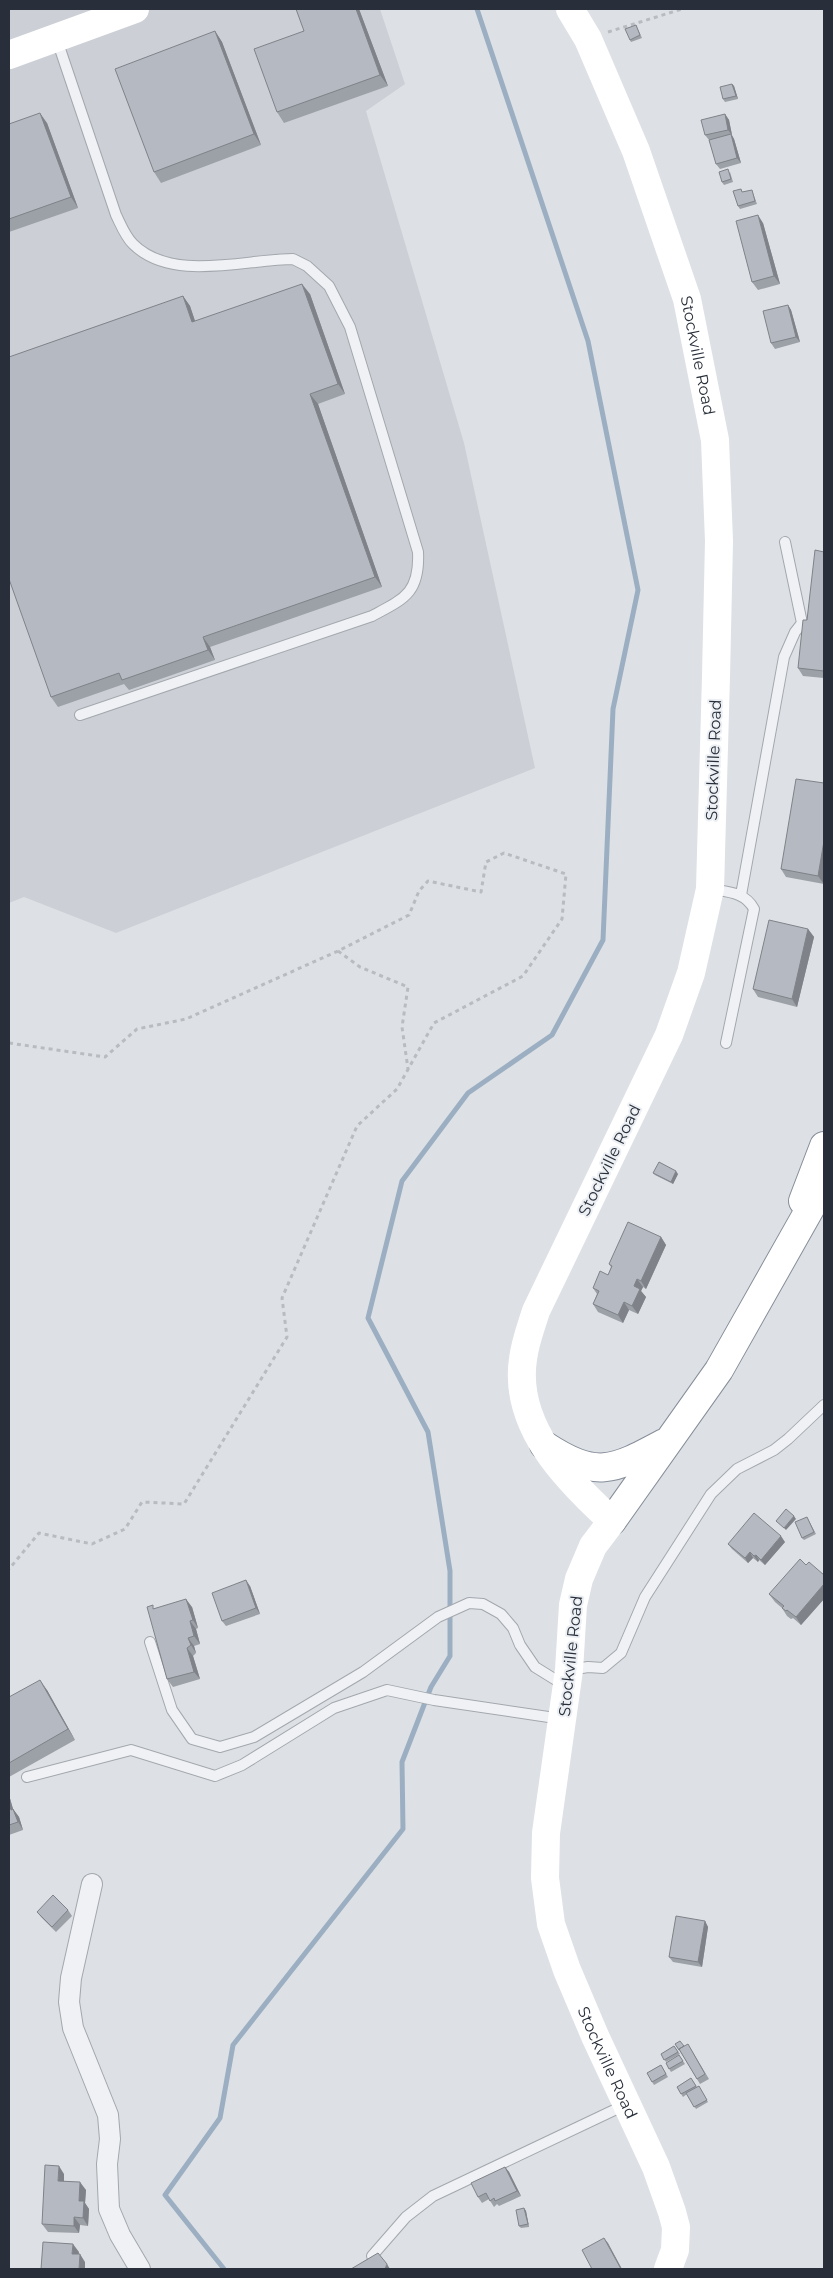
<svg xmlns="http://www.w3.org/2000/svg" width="833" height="2278" font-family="Montserrat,sans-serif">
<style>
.built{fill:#ccd0d6}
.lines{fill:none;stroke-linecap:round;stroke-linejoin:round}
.stream{stroke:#9cafc2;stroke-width:5}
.lane-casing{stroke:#a3a8ae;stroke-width:12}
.street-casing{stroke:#a3a8ae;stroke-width:22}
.highway-casing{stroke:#868e9a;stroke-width:30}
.path{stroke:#b8bbc0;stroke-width:3;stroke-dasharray:4 4;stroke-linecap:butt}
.lane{stroke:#f0f1f4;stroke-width:10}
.street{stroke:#f0f1f4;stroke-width:20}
.secondary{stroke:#fff;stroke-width:28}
.highway{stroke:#fff;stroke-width:28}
.wall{fill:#9ca0a7}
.shaded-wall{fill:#7f8288}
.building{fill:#b5bac2;stroke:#7f8288}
.labels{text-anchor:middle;stroke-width:4;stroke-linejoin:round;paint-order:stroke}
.street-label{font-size:16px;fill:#282f3a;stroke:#eceff3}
</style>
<rect width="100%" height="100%" fill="#dde1e5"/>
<path class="built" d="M9 9H380L405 84 366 111 464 443 535 768 116 933 24 897 9 903Z"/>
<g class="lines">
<path class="stream" d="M224 2269 165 2195 220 2118 233 2045 403 1829 402 1762 431 1687 450 1656V1571L428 1432 368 1318 402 1181 468 1093 552 1035 603 940 613 709 638 590 588 341 477 9"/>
<g class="lane-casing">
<path id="lane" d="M57 40 116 215C121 225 125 236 133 244 172 283 246 259 293 259L307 266 329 286 350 327 418 552C420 593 404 599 372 616L80 715
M711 889C728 892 745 892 754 909L726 1043
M741 895 784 657 795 632 802 623 785 542
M150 1642 172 1710 192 1739 220 1747 254 1737 363 1672 438 1617 469 1603 483 1604 501 1614 513 1628 520 1645 535 1667 564 1685
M570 1670 588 1667 603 1668 621 1653 645 1597 711 1494 737 1469 774 1450 788 1439 824 1405
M27 1777 131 1750 215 1776 242 1765 334 1708 387 1690 434 1700 562 1719
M372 2256 406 2217 433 2196 627 2104"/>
</g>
<g class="street-casing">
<path id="street" d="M92 1884 71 1978 69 2002 73 2028 108 2115 110 2139 107 2164 109 2209 120 2235 140 2269"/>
</g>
<g class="highway-casing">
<path id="highway" d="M803 1201 824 1146
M544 1445C596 1479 612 1471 664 1443
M612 1521 719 1370 824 1184"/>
</g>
<path class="path" d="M608 32 682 9
M338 951 360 967 408 987 402 1027 408 1069
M9 1043 105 1057 137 1029 186 1019 338 951 409 915 419 891 428 881 481 892 486 862 504 853 566 874 562 919 523 976 434 1023 397 1089 357 1126 282 1298 287 1337 184 1504 142 1502 125 1529 92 1544 39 1533 9 1569"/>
<use href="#lane" class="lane"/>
<use href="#street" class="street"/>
<g class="secondary">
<path id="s1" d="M570 9 588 39 636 151 687 299 715 440 719 541 716 676 710 889 691 973 669 1035 536 1311C531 1327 525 1342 523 1359 513 1426 567 1480 612 1521L593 1546 579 1579 573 1605 569 1670 546 1833 545 1878 551 1924 567 1970 595 2036 656 2167 672 2212 676 2227 675 2250 668 2269"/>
<path d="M9 55 135 9"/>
</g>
<use href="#highway" class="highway"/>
</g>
<path class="wall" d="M359 9 388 86 284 123 277 112 304 31Z
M636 25 642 38 631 42 630 40Z
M215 31 222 42 261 145 161 183 154 172Z
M732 84 734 86 738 99 725 102 723 99Z
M725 114 729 120 732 135 734 139 741 163 720 169 716 164 709 140 705 135Z
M47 123 78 208 9 232V124Z
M730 172 733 182 724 185 722 182Z
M752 190 753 193 757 204 740 209 738 206 743 192Z
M763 223 780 284 758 290 752 282Z
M310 294 345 394 318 404 382 587 210 647 215 660 129 690 124 684 58 707 51 697 183 296 190 306 195 321Z
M788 305 791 310 800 342 775 349 771 343Z
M824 552V678L803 676 798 668 807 620Z
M824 783V884L786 877 781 869Z
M808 929 814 937 797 1007 758 997 753 989Z
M653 1173 678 1174 673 1184 655 1175Z
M661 1237 666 1245 646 1289 643 1287 641 1291 646 1297 638 1314 629 1310 623 1323 598 1312 593 1304 597 1294 593 1288 608 1275 611 1267 609 1264Z
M807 1517 816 1534 804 1540 802 1538Z
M785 1542 765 1565 759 1560 758 1562 753 1558 748 1563 732 1549 728 1544Z
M806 1565 824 1575V1599L801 1625 793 1618 791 1619 787 1616 782 1608 775 1602 769 1594Z
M250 1586 260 1614 226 1626 222 1621Z
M192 1607 198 1628 196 1629 200 1644 194 1646 196 1653 193 1656 200 1679 173 1687 167 1679 155 1608Z
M47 1690 75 1740 9 1777V1697Z
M9 1795 13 1809 19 1817 23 1830 9 1835Z
M68 1910 72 1916 56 1932 41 1917 37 1912Z
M705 1921 708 1927 702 1967 673 1962 669 1957Z
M675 2044 684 2046 691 2049 709 2079 700 2084 681 2053Z
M674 2046 680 2054 666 2062 661 2054Z
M679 2055 685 2064 671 2072 666 2063Z
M661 2065 668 2077 654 2085 647 2073Z
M691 2078 697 2087 699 2086 708 2102 696 2109 687 2094 683 2097 677 2087Z
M505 2167 509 2172 521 2196 499 2206 497 2204 494 2207 489 2199 482 2203 478 2197Z
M64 2174V2181L86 2190 85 2203 89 2209 88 2226 80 2225 79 2233 48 2232 42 2224Z
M524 2208 526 2211 529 2227 521 2228 519 2226Z"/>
<path class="shaded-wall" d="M356 9H359L388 86 380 75Z
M215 31 222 42 261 145 254 134Z
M732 84 734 86 738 99 736 96Z
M40 113 47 123 78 208 71 197Z
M725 114 729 120 732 135 728 130Z
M731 134 734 139 741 163 737 158Z
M758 215 763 223 780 284 774 276Z
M302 284 310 294 345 394 338 384Z
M183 296 190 306 199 333 192 322Z
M788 305 791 310 800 342 796 337Z
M310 394 318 404 382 587 375 577Z
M203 637 210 647 215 660 208 650Z
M824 841V884L818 876Z
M808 929 814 937 797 1007 792 999Z
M676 1171 678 1174 673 1184 671 1182Z
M661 1237 666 1245 646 1289 641 1281Z
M637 1279 643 1287 641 1291 646 1297 638 1314 632 1306 634 1286Z
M624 1302 629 1310 623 1323 618 1315Z
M794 1516 796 1519 786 1530 784 1528Z
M781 1536 785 1542 765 1565 761 1560Z
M750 1552 753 1558 748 1563 745 1558Z
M756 1555 759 1560 758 1562 754 1556Z
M246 1580 250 1586 260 1614 256 1608Z
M824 1584V1599L801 1625 796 1617Z
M186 1599 192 1607 198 1628 193 1620Z
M190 1621 196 1629 200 1644 194 1636Z
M188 1638 194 1646 196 1653 191 1645Z
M187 1648 193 1656 200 1679 194 1672Z
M40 1680 47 1690 75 1740 68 1729Z
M9 1795 13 1809 19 1817 23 1830 11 1810 9 1804Z
M705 1921 708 1927 702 1967 698 1962Z
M59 2166 64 2174V2188L58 2181Z
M505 2167 509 2172 521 2196 517 2191Z
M80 2182 86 2190 85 2203 89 2209 88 2226 83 2218 79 2201Z
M524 2208 526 2211 529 2227 528 2224Z
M74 2217 80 2225 79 2233 74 2226Z
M604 2238 608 2243 622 2269H621Z
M73 2244 79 2252 78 2262 72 2254Z
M80 2254 85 2262V2269H79Z
M387 2264 390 2269H385Z"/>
<path class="building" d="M296 9H356L380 75 277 112 254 49 304 31Z
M636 25 640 35 630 40 625 29Z
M215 31 254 134 154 172 115 69Z
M732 84 736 96 723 99 720 87Z
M40 113 71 197 9 219V124Z
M725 114 728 130 705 135 701 120Z
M731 134 737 158 716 164 709 140Z
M728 169 731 179 722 182 719 172Z
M741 189 742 192 752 190 755 201 738 206 733 191Z
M758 215 774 276 752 282 736 221Z
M302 284 338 384 310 394 375 577 203 637 208 650 122 680 119 673 51 697 9 579V357L183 296 192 322Z
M788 305 796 337 771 343 763 311Z
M815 550 824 552V671L798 668 803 620H807Z
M796 779 824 783V841L818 876 781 869Z
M769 920 808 929 792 999 753 989Z
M659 1162 676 1171 671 1182 653 1173Z
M628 1222 661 1237 641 1281 637 1279 634 1286 640 1289 632 1306 624 1302 618 1315 593 1304 599 1291 593 1288 600 1271 608 1275 612 1266 609 1264Z
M786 1509 794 1516 784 1528 776 1521Z
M754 1513 781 1536 761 1560 756 1555 754 1556 750 1552 745 1558 728 1544Z
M807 1517 814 1532 802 1538 795 1522Z
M800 1559 806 1565 809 1562 824 1575V1584L796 1617 787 1610 786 1611 782 1608 784 1606 769 1594Z
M246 1580 256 1608 222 1621 212 1593Z
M186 1599 193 1620 190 1621 194 1636 188 1638 191 1645 187 1648 194 1672 167 1679 147 1607 153 1605V1609Z
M40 1680 68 1729 9 1763V1697Z
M9 1804 11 1810 13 1809 18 1822 9 1825Z
M53 1895 68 1910 52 1927 37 1912Z
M676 1916 705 1921 698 1962 669 1957Z
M680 2041 684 2046 679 2049V2050L675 2044Z
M688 2044 705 2074 697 2079 679 2049Z
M674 2046 678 2052 664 2060 661 2054Z
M679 2055 683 2061 669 2069 666 2063Z
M661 2065 666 2074 652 2082 647 2073Z
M691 2078 696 2086 681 2094 677 2087Z
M699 2086 707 2100 694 2107 686 2093Z
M45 2165 59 2166 58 2181 80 2182 79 2201H84L83 2218 74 2217V2226L42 2224Z
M505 2167 517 2191 495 2201 494 2198 490 2201 486 2193 478 2197 471 2183Z
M524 2208 528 2224 519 2226 516 2210Z
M604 2238 621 2269H592L582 2250Z
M43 2242 73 2244 72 2254H80L79 2269H41Z
M378 2253 387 2264 385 2269H351Z"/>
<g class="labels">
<g class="street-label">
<text dy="6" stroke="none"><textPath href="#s1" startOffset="371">Stockville Road</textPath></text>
<text transform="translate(713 760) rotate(-88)" y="6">Stockville Road</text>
<text transform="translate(609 1160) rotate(-64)" y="6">Stockville Road</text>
<text transform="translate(570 1656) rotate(-84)" y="6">Stockville Road</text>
<text dy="6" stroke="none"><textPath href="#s1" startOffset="2172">Stockville Road</textPath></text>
</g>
</g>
<rect width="833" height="2278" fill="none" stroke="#282f3a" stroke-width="20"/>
</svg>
